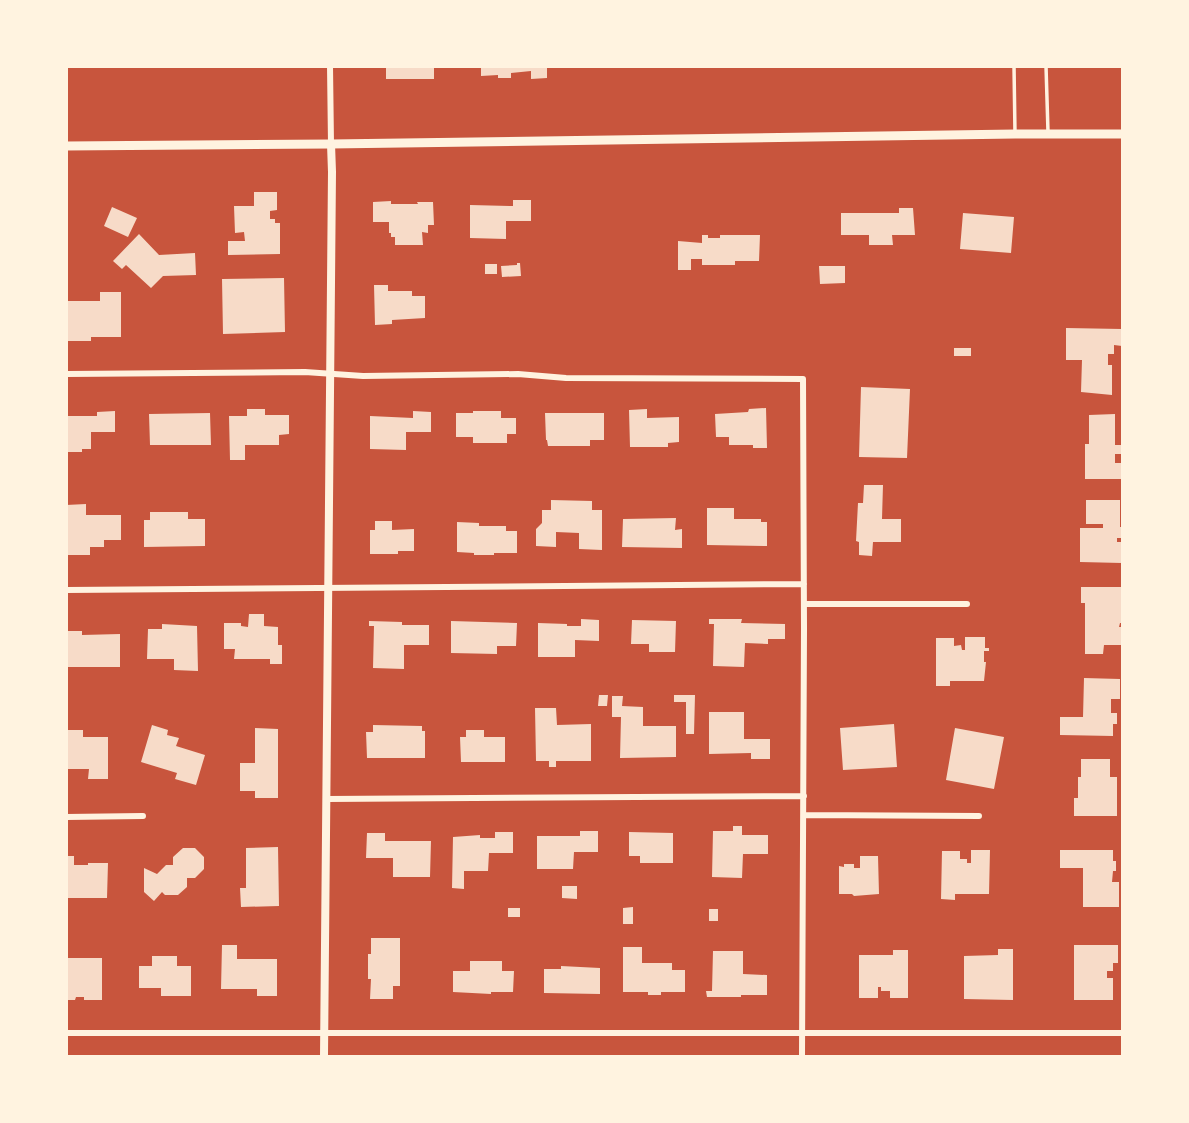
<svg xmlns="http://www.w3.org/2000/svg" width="1189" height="1123" font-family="Poppins,sans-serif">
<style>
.building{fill:#f7dbc8}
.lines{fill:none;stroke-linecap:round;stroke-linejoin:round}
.service{stroke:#fff3e0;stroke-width:3.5}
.minor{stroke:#fff3e0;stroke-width:6}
.tertiary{stroke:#fff3e0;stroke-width:8}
.secondary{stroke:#fff3e0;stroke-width:9}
</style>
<rect width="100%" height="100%" fill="#c8553d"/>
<path class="building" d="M386 66H434V79H386Z
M481 66H547V78L531 79V71L511 73V78H498V75L481 76Z
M254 192H277V210L270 211V219H275V223H280V254L228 255V241H245L244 232 235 233 234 206H254Z
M513 200H531V221H506V239L470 238V205L513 206Z
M391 201V204H418L417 202H433L434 225H428V233L422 232 423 245H395V237H391V233H389V222H373V202Z
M112 207 137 218 128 237 104 226Z
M899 208H913L915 235H892L893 245H869V235H841V213H899Z
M963 213 1014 217 1011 253 960 249Z
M139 234 159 255 195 253 196 275 163 276 151 288 126 265 122 269 113 261Z
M702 235H708V238H720V235H760L759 261H735V265H702V259H691V270H678V241L702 243Z
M517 263H520L521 276 502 277 501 266 517 265Z
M485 264H497V274H485Z
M819 266H845V283L820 284Z
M284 278 285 332 223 334 222 279Z
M374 285H388V291H412V296H425V318L392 320V324L375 325Z
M100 292H121V337H91V341H66V301H100Z
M1066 328 1122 329V346L1114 345V354H1108V365H1112V395L1081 392 1082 360H1066Z
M954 348H971V356H954Z
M861 387 910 389 907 458 859 457Z
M766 408 767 448H753V445H729V437H716L715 414 748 412 749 409Z
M247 409H265V415H289V434L279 435V445H245V460H230L229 416H247Z
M647 409V418L679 417V442L668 443V447H630L629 410Z
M115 411V432H91V449H82V452H66V416H97V412Z
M413 411 431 412V432H406V450L370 449V416L413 418Z
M473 411H501V418H516V434H507V443H473V437H456V413H473Z
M210 413 211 445H150L149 414Z
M545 413H604V440H590V446H548L547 440H546Z
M1115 414V445H1122V454H1115V463H1122V479H1085V444H1089V415Z
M864 485H883L882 519H901V542H873L872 556 859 555V542L856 541 858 503H863Z
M551 500 592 501V510H602V550L579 549V533L556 532V547L536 546V529L542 523V510H551Z
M1086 500H1120V527H1122V538H1117V542H1122V563L1080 562V528H1103V524H1086Z
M86 504V515H121V540H104V547H90V555H66V505Z
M707 508H734V519H761V522H767V546L707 545Z
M150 512H188V519H205V546L144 547V520H150Z
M676 518 675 530 682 529V548L622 547 623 519Z
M375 521H392V530L414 529V551H398V554H370V530H375Z
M457 522 479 523V526H506V531H517V553H494V555H474V553L457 552Z
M1081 587H1122V623H1120L1119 627H1122V645H1104L1103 654H1085V603H1081Z
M249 614H264V626L278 627V645H282V664H270V659H234L235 649H224V623H241V626L248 627Z
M581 619 599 620V641L575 640V657H538V623L567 624V626H581Z
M709 619H742L741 623 785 624V639H768V644L745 643 744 667 713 666 714 624H709Z
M632 620 676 621 675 652H649V644H631Z
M369 621 402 622V625H429V645H404V669L373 668 374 626H369Z
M451 621 517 623 516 646H497V654L451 653Z
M162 624 197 626 198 671 174 670V659H147L148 629H162Z
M66 631H82V635L120 634V667H67Z
M965 637H985V648H989V651H984V662H986L984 681H950V686H936V638H954V646L961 645 962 650H965Z
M1084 678 1120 679V699H1111V713H1117V724H1113V736L1060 735V717H1083Z
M599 695H608L607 706H598Z
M674 695H695L694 734H686V702H674Z
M612 696H623L622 706 643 707V726H676V757L620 758 621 717H612Z
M535 708H556L557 725 591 724V761H556V767H549V761H536Z
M709 712H744V739H770V759H751V753L709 754Z
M894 724 897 767 843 770 840 728Z
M152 725 168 730 167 735 179 738 176 746 205 755 196 785 175 779 177 773 141 762Z
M373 725 422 726V731H425V758H367L366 732H373Z
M255 728 278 729V798H255V791H240V763H255Z
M955 728 1004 737 994 789 946 780Z
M66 730H83V737H108V779H88L89 769H66Z
M466 730H484V737H505V762H461L460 737H466Z
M1081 759H1110V777H1117V816H1074V798H1078V777H1081Z
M733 826H742V835H768V854H743L742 878 712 877 713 831H733Z
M580 831H598V852H574L573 869H537V836H580Z
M495 832H513V853H489L488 871H464V889L452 888 453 837 480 835V838H495Z
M629 832 673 833V863H640V856H629Z
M367 833H385V841H431L430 877H393V858H366Z
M278 847 279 906 241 907 240 888H246V848Z
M183 848H195L204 857V869L195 878H187V887L178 895H165L162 892 154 901 144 892V868L157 874 166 865H173V857Z
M971 850H990L989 894H955V900L941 899 942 851H960V859H967V863H971Z
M1060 850H1113V861H1116V871H1113L1112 882H1119V907H1083V868H1060Z
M66 856H74V865H88V863H108L107 898H66Z
M860 856H878L879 894 854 896 852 894H839V866L844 867V864H854V868H860Z
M562 886H577V899L562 898Z
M633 907V924H623V908Z
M508 908H520V917H508Z
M709 909H718V921H709Z
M371 938H400V986H393V999H370L371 979H368V954H371Z
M222 945H237V959H277V996H257V989H221Z
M1074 945H1118V963H1113V971H1107V978H1113V1000H1074Z
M623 947H642V963H672V970H685V992H661V995H648V992H623Z
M998 949H1013V1000L964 999V956L998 955Z
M893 950H908V998H890V991H881V987H878V998H859V955H893Z
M713 951H743V974L767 975V995H741V997H707L706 991H712Z
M152 956H177V966H191V996H161V988H139V966H152Z
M66 958H102V1000H84V997H76L75 1000H66Z
M470 961H502V971H514L513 992H491V994L453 992V971H470Z
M561 966 600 968V994L544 993V969H561Z"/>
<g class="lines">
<path class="service" d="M1014 66 1015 134
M1046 66 1048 132"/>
<path class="minor" d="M330 66 331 144
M66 374 305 372 363 376 518 374 566 378 803 379 804 629 802 1056
M66 590 804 584
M804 604H967
M327 799 804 796
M804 815 979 816
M66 817 143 816
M66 1033H1122"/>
<path class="tertiary" d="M324 1056 332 172 331 144"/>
<path class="secondary" d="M66 146 331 144 1015 134H1122"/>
</g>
<rect width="1189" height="1123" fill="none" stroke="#fff3e0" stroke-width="136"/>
</svg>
